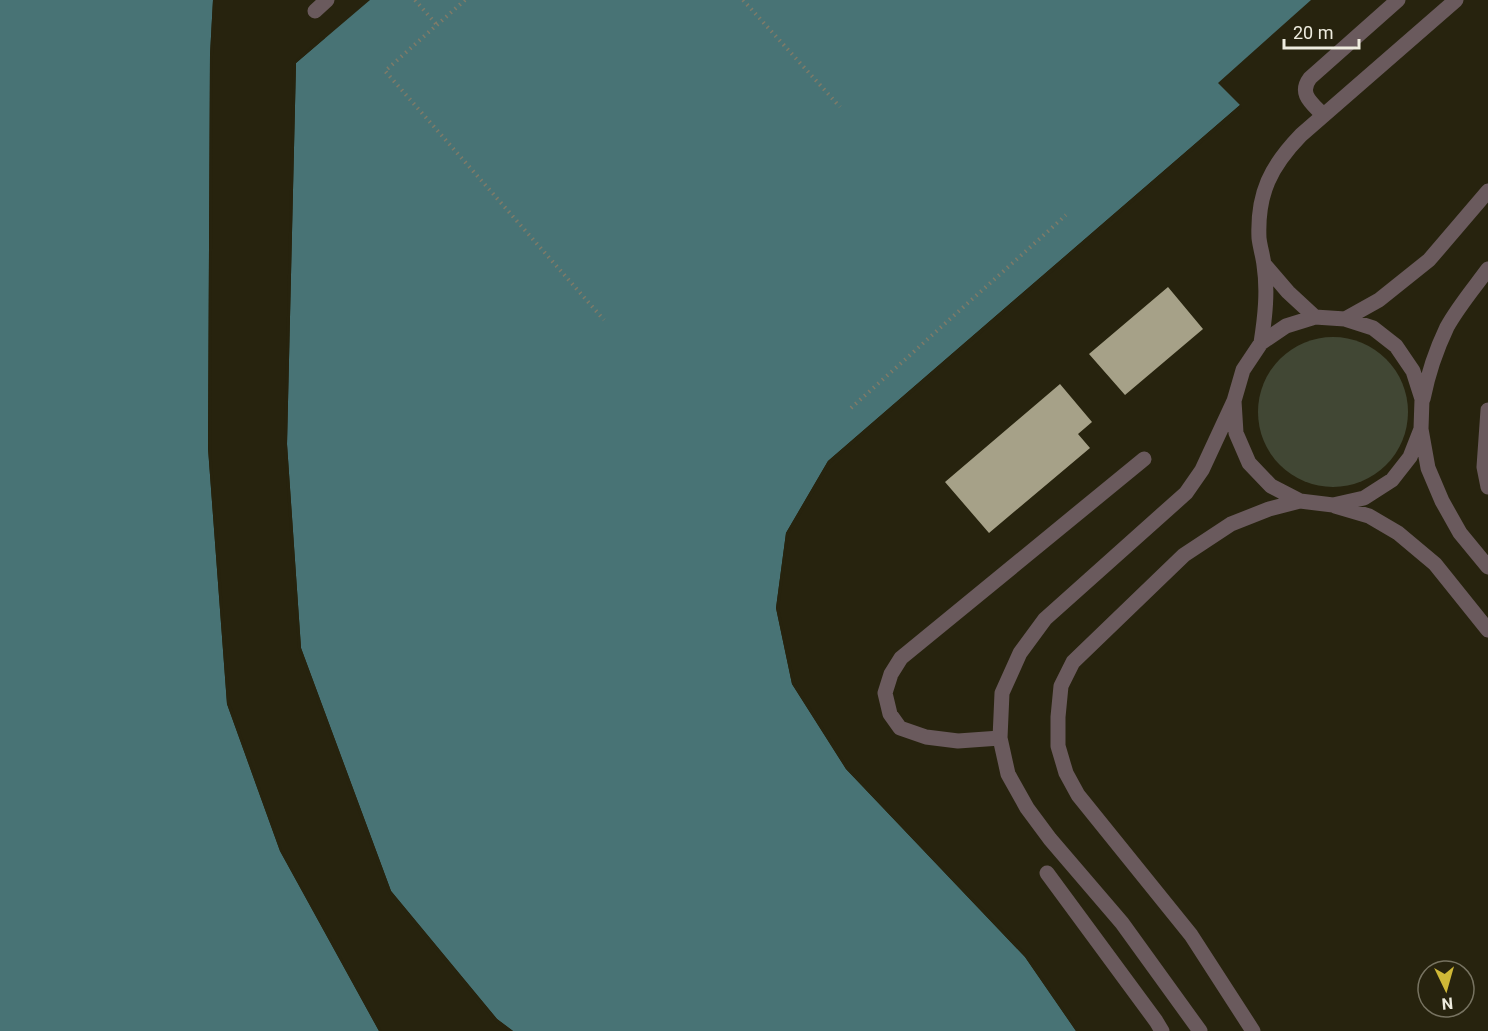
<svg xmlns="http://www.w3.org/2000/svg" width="1488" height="1031" font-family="Roboto,sans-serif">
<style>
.green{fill:#414734}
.water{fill:#487375}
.pier{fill:#27230e}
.building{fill:#a6a188}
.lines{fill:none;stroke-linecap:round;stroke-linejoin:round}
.path{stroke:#7e7b69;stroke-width:4;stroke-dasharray:1.5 4.5;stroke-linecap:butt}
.minor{stroke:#6a5a5d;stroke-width:15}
</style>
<rect width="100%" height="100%" fill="#27230e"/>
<path class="green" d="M1258 412a75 75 0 1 1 150 0a75 75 0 1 1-150 0Z"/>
<path class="water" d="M0 0H213L210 55 208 448 227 704 280 851 379 1031H0Z
M370 0H1311L1218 83 1240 105 828 461 786 533 776 608 792 684 846 769 1025 957 1076 1031H513L497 1019 391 891 301 648 287 444 296 63Z"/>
<path class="pier" d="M213 0H216L213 55 211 448 230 703 282 850 382 1031H379L280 851 227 704 208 448 210 55Z
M323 36 325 38 296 63 287 444 301 648 391 891 497 1019 513 1031H508L494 1021 388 892 298 648 284 444 293 63Z
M1240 105 1242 108 831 463 789 534 779 608 795 683 848 767 1027 955 1079 1031H1076L1025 957 846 769 792 684 776 608 786 533 828 461Z"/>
<path class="building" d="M1168 287 1203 329 1125 395 1089 354Z
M1060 384 1092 422 1078 434 1090 448 989 533 945 482Z"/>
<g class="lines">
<path class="path" d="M415 0 437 25
M465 0 385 71 604 320
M743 0 840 107
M851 408 1066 215"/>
<path class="minor" d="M315 11 327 0
M1323 115C1312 103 1298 94 1310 78L1398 0
M1264 264 1288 292 1315 317
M1345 319 1379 300 1429 260 1488 191
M1261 343C1265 317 1268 291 1264 265 1263 256 1260 247 1259 238 1257 193 1271 166 1301 135L1456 0
M1423 399C1428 374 1436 350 1447 327 1458 307 1474 288 1488 269
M1488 410 1484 467 1488 487
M1421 429 1428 468 1442 501 1460 533 1488 567
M1335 506 1369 516 1398 533 1435 564 1488 630
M1000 738 958 741 926 737 900 728 890 714 885 693 891 674 901 658 1144 459
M1047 873 1156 1021 1162 1031
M1200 1031 1122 923 1050 839 1027 808 1008 774 1000 738 1002 693 1020 653 1045 619 1186 493 1202 470 1234 401 1243 370 1261 343 1286 326 1315 317 1345 319 1373 328 1396 346 1413 371 1422 399 1421 429 1410 457 1392 480 1364 498 1333 505 1300 501 1271 486 1249 463 1236 433 1234 401
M1253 1031 1191 935 1078 795 1066 773 1058 746V717L1061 686 1073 662 1184 555 1231 524 1269 509 1300 501"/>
</g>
<g transform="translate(1446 989) rotate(175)"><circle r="28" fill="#27230e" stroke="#777361" stroke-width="1.5"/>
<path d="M0-4.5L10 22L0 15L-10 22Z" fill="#cfb837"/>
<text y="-9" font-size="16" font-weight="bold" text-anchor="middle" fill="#eeecde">N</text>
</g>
<path d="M1284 39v9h75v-9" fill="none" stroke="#eeecde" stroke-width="3"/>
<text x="1293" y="39" font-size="18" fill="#eeecde" stroke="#27230e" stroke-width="4.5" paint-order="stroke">20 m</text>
</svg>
